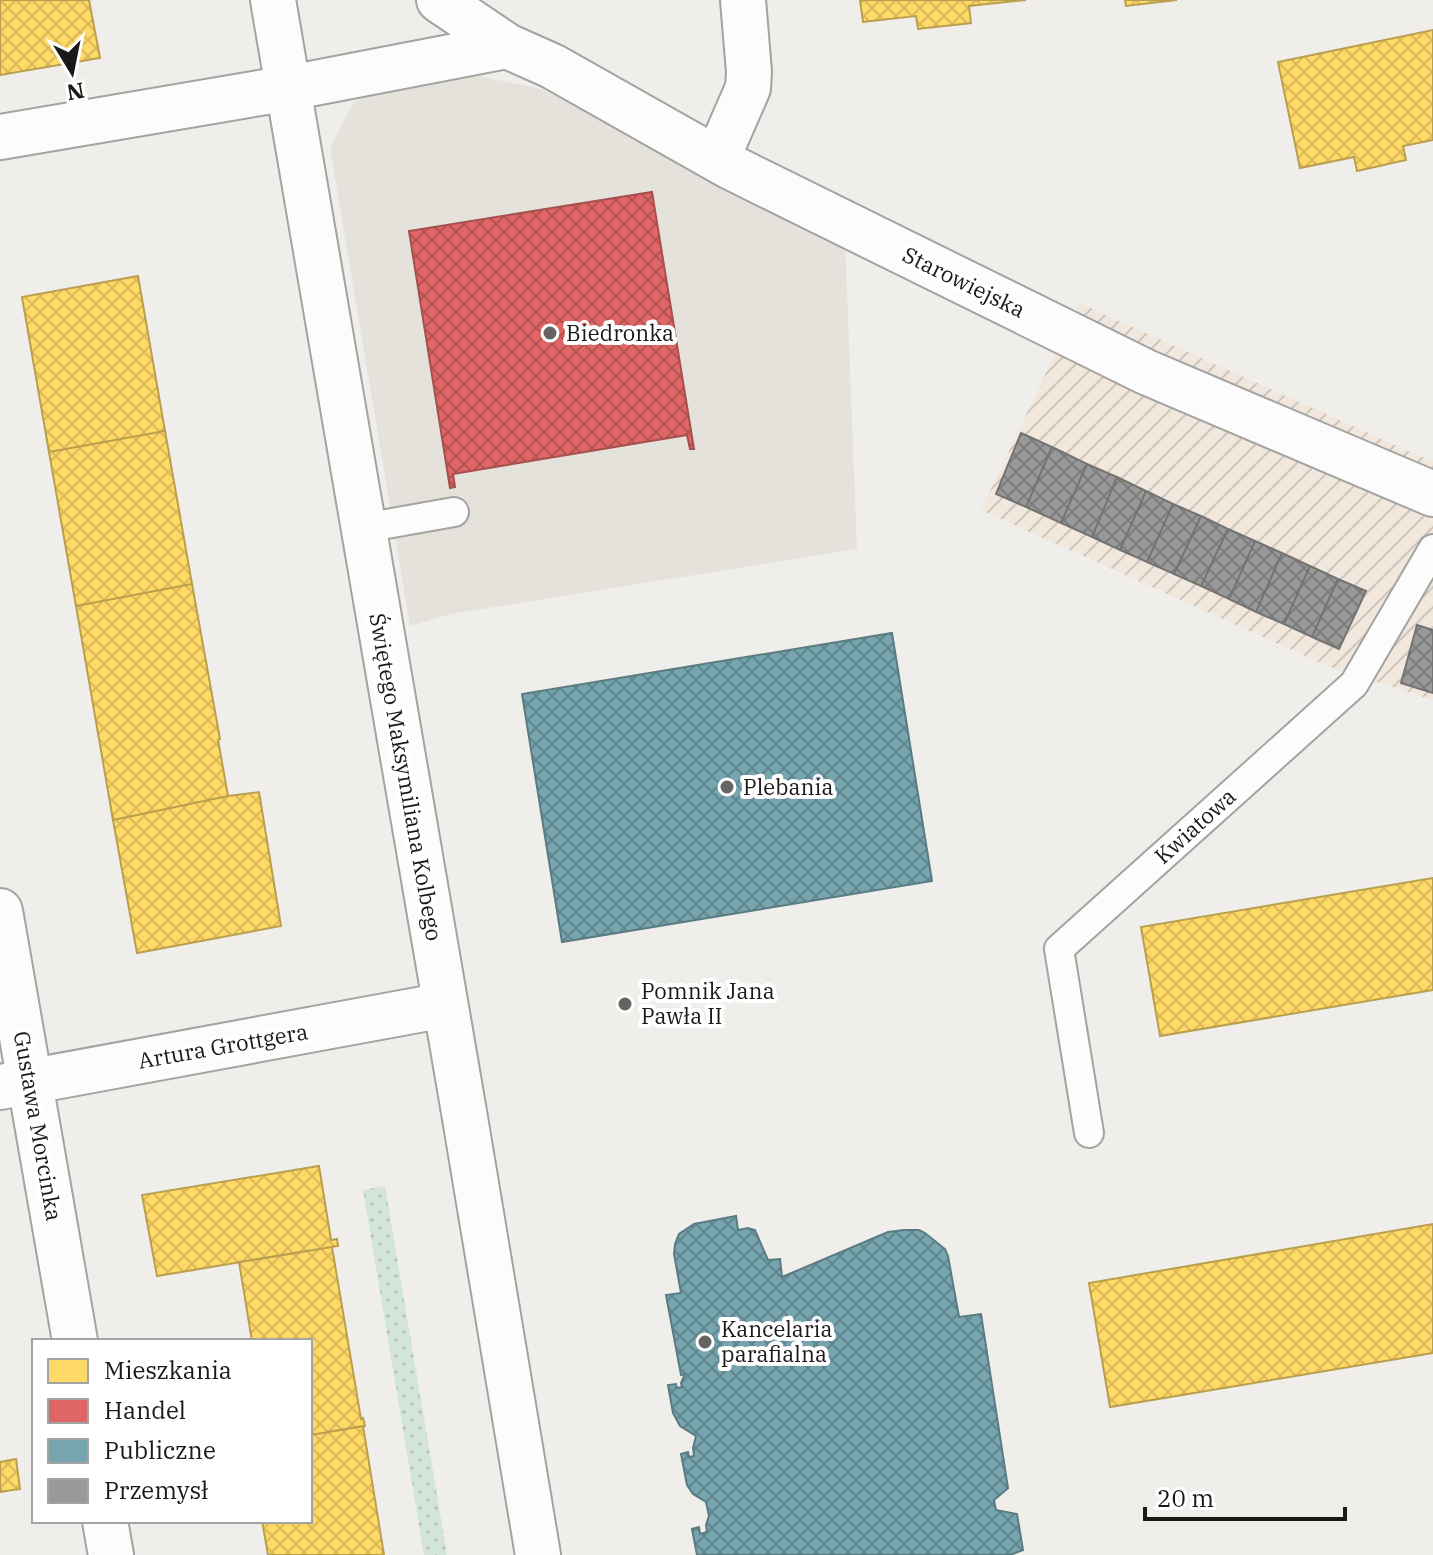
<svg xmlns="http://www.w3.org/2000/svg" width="1433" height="1555" font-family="'IBM Plex Serif',serif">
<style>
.built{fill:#e4e2da}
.industrial{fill:url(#industrial-furrows)}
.grass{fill:url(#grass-dots)}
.homes{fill:url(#homes-cross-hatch);stroke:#ba9f4f;stroke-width:2}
.shops{fill:url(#shops-cross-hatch);stroke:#a54f4f;stroke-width:2}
.public{fill:url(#public-cross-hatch);stroke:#5a7b82;stroke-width:2}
.industry{fill:url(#industry-cross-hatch);stroke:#737372;stroke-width:2}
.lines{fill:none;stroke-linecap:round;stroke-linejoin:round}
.service-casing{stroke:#a3a3a1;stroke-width:32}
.minor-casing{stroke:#a3a3a1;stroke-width:48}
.service{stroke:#fdfcfc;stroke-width:28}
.minor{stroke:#fdfcfc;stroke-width:44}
.poi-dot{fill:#656462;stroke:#fff;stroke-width:3}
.labels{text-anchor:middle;stroke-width:8;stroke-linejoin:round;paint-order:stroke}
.street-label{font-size:22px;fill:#1a1918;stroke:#fff}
.poi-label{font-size:22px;fill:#1a1918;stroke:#fff;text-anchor:start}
</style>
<defs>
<pattern id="industrial-furrows" width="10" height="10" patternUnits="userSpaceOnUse" patternTransform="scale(2)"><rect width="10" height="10" fill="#f1e7dd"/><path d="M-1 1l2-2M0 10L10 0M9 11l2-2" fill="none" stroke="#cec6bd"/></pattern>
<pattern id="grass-dots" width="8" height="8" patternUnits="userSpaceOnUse" patternTransform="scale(2)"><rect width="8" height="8" fill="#d3e4da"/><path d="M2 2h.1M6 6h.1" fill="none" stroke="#b5c3ba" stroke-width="1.8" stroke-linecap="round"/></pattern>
<pattern id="homes-cross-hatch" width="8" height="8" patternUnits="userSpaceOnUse" patternTransform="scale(2)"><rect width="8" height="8" fill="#ffd966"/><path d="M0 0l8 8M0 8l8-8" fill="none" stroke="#daba58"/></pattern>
<pattern id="shops-cross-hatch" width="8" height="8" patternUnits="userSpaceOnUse" patternTransform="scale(2)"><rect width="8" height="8" fill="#e06666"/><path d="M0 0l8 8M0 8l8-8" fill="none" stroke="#b55353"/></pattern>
<pattern id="public-cross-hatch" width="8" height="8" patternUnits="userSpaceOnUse" patternTransform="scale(2)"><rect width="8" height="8" fill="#76a5af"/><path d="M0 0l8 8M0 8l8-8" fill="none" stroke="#60868d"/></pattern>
<pattern id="industry-cross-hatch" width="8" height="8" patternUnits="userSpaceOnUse" patternTransform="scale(2)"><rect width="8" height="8" fill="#999"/><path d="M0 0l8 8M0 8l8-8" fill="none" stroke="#7c7c7c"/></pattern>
</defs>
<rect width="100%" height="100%" fill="#efeeeb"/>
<path class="built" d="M477 76 539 88 845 241 857 549 451 614 410 626 330 148 354 102 396 85Z"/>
<path class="industrial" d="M1079 303 1433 462V700L1325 665 981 510Z"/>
<path class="grass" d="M385 1186 447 1555H424L363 1190Z"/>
<path class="homes" d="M0 0H89L100 58 0 75Z
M860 0H1026L969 6 971 23 918 29 916 16 863 22Z
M1125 0H1177L1126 6Z
M1433 30V140L1403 146 1406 160 1357 171 1354 157 1300 168 1278 62Z
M138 276 165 431 49 452 22 297Z
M165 431 192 584 76 606 49 452Z
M192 584 220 739 218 740 228 796 113 820 76 606Z
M259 792 281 926 137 953 113 820 228 796Z
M1433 878V990L1160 1036 1141 927Z
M319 1166 331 1240 337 1239 338 1246 157 1276 142 1195Z
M1433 1224V1353L1110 1407 1089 1283Z
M332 1247 361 1419 363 1418 365 1426 310 1435V1341H252L239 1262Z
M363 1426 384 1555H268L262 1521H310V1435Z
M16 1459 20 1489 0 1492V1462Z"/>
<path class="shops" d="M652 192 694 449H690L687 435 453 474 455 487 450 488 409 231Z"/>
<path class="public" d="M892 633 932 881 562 942 522 694Z
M736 1216 738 1230 748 1228 755 1230 768 1260 780 1259 782 1277 888 1232 904 1230H919L925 1233 945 1249 948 1256 959 1317 981 1314 1008 1488 994 1500 996 1510 1017 1514 1023 1550 1010 1555H697L692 1529 699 1527 700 1534 707 1532 706 1525 709 1516 706 1502 693 1494 687 1485 681 1454 688 1452 689 1457 694 1456 693 1448 696 1436 680 1426 673 1413 668 1385 676 1384 677 1388 682 1387 681 1383 685 1374 681 1375 666 1295 681 1293 674 1254 675 1244 679 1234 694 1224Z"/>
<path class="industry" d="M1021 433 1052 447 1026 507 996 494Z
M1052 447 1087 464 1061 523 1026 507Z
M1087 464 1117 477 1092 537 1061 523Z
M1117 477 1146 491 1120 550 1092 537Z
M1146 491 1173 504 1147 562 1120 550Z
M1173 504 1201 516 1174 574 1147 562Z
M1201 516 1228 529 1201 586 1174 574Z
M1228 529 1255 541 1229 599 1201 586Z
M1255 541 1282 553 1256 612 1229 599Z
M1282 553 1310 566 1284 624 1256 612Z
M1310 566 1338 579 1312 637 1284 624Z
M1338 579 1366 591 1339 649 1312 637Z
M1417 625 1433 630V693L1401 683Z"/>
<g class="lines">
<g class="service-casing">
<path id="service" d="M364 528 454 512
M1089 1133 1059 949 1354 684 1433 549"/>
</g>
<g class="minor-casing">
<path id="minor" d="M273 0 465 1118 538 1555
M439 0 507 46 552 66 729 166 765 184 1146 372 1433 494
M0 137 289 88 507 46
M717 159 748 88 749 72 743 0
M0 911 75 1341
M0 1087 445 1005
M105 1521 111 1555"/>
</g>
<use href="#service" class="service"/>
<use href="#minor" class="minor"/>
</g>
<g class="poi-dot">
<circle cx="550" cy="333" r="8"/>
<circle cx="727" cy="787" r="8"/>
<circle cx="625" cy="1004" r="8"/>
<circle cx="705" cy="1342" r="8"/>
</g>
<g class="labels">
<g class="street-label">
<text transform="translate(964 282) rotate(26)" y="8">Starowiejska</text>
<text transform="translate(406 777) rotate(80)" y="8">Świętego Maksymiliana Kolbego</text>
<text transform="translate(1195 826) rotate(-42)" y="8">Kwiatowa</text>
<text transform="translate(223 1046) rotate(-10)" y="8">Artura Grottgera</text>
<text transform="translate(38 1126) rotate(80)" y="8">Gustawa Morcinka</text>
</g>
<g class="poi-label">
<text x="566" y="341">Biedronka</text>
<text x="743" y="795">Plebania</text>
<text x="641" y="999">Pomnik Jana<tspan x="641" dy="25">Pawła II</tspan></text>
<text x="721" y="1337">Kancelaria<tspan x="721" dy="25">parafialna</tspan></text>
</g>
</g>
<rect x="32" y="1339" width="280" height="184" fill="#ffffff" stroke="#a3a3a3" stroke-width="2"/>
<rect x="48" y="1359" width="40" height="24" fill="#ffd966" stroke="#a3a3a3" stroke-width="2"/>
<text x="104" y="1379" font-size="24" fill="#1a1918">Mieszkania</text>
<rect x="48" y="1399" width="40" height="24" fill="#e06666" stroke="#a3a3a3" stroke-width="2"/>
<text x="104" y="1419" font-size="24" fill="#1a1918">Handel</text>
<rect x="48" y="1439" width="40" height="24" fill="#76a5af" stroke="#a3a3a3" stroke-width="2"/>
<text x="104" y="1459" font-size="24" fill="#1a1918">Publiczne</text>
<rect x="48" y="1479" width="40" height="24" fill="#999999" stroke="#a3a3a3" stroke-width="2"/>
<text x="104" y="1499" font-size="24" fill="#1a1918">Przemysł</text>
<g transform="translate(72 72) rotate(170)" stroke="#ffffff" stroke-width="6" paint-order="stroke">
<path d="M0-6L14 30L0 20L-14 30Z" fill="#1a1918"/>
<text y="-12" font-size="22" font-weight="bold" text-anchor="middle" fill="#1a1918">N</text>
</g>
<path d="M1145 1507v12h200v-12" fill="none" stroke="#1a1918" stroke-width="4"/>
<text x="1157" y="1507" font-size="24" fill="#1a1918" stroke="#ffffff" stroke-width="6" paint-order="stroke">20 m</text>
</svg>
